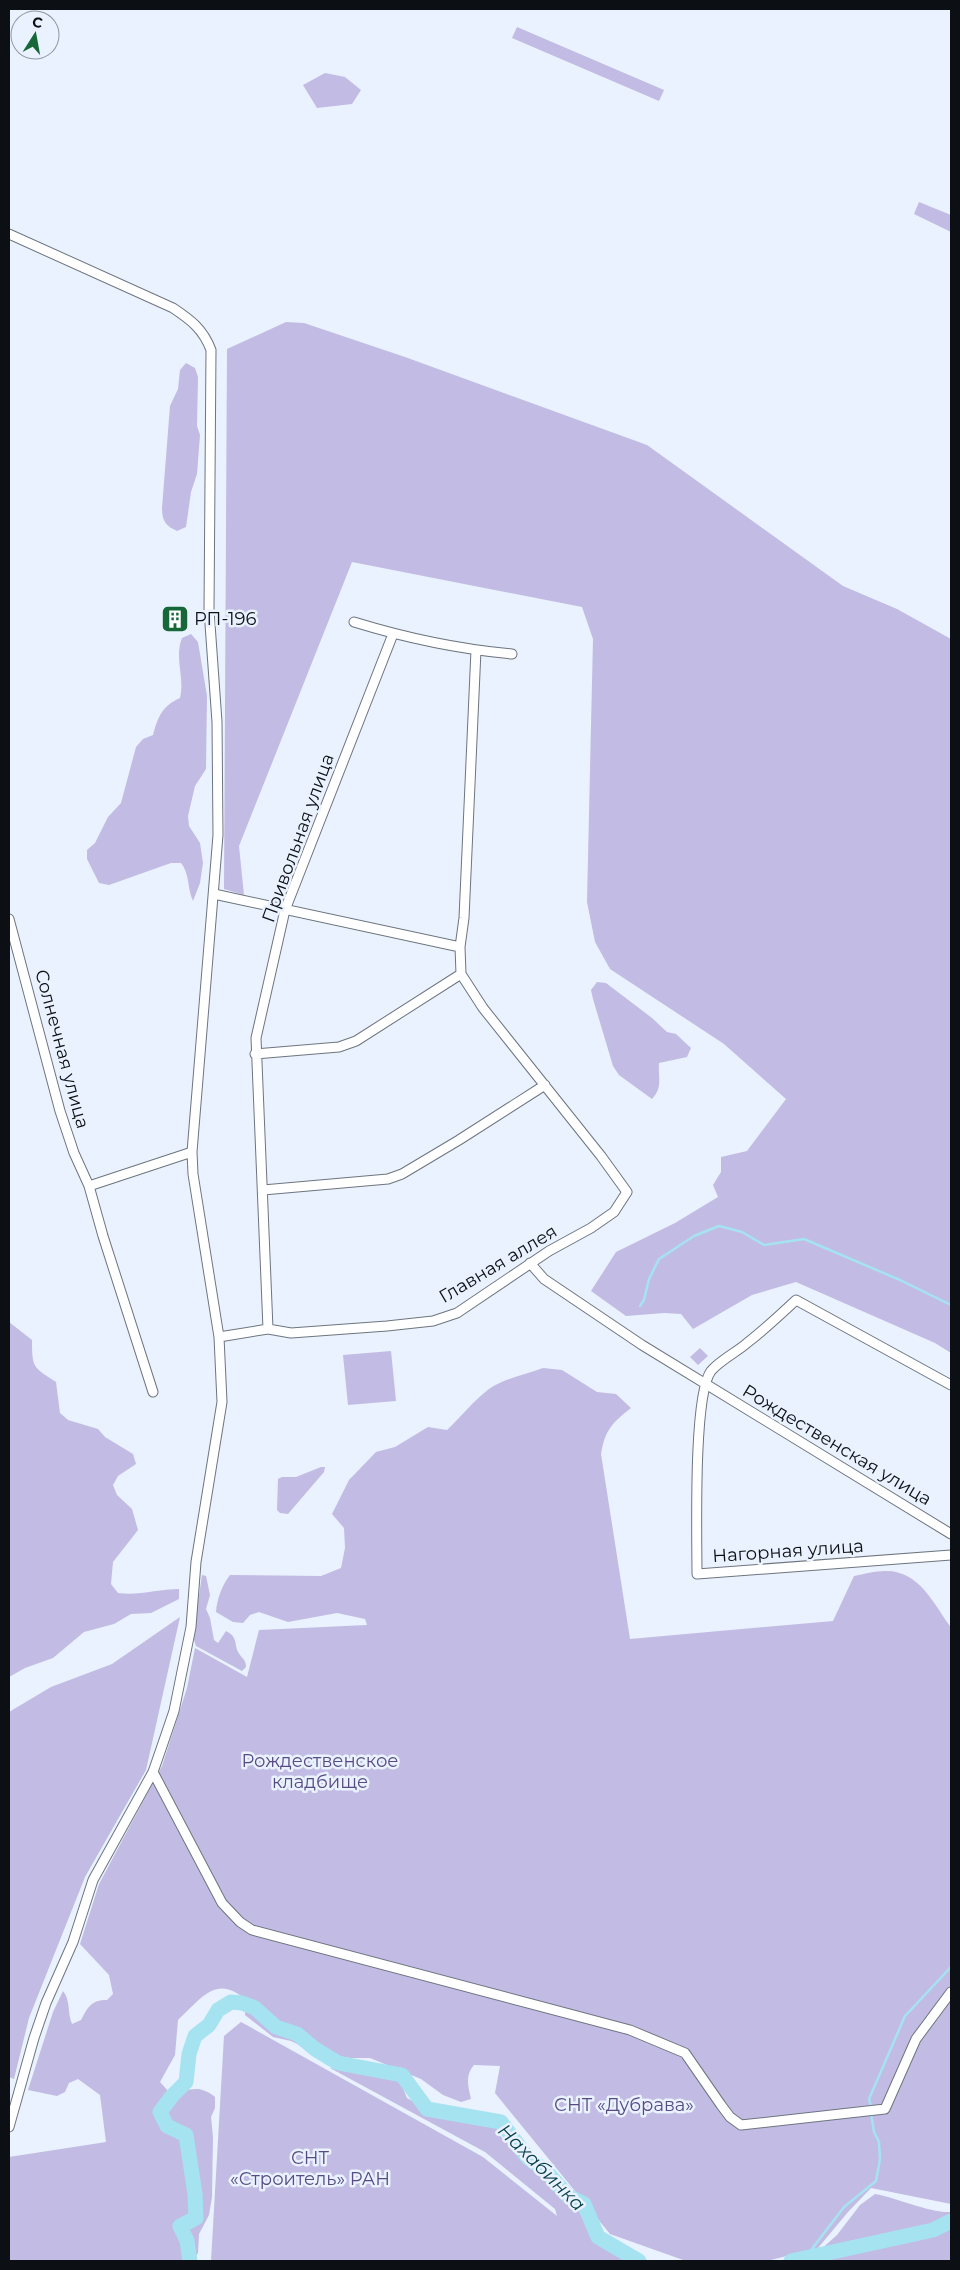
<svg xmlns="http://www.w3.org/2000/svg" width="960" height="2270" font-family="Montserrat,sans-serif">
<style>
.green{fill:#c2bbe4}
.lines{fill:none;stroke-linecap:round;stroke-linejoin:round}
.stream{stroke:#a6e3f0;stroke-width:2.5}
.river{stroke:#a6e3f0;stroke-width:15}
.street-casing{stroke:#6d757f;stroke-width:11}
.street{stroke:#fff;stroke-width:9}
.labels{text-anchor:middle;stroke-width:5;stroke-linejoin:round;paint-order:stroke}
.poi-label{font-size:18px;fill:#0c0f13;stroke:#e9f2fe;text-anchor:start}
.street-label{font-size:18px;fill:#0c0f13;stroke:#e9f2fe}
.park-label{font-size:18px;fill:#584b85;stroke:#e9f2fe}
.water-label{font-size:19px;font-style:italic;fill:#063f49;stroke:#e9f2fe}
</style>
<rect width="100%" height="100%" fill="#e9f2fe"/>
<path class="green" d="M517 27 664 90 659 101 512 38Z
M325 73 345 77 361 90 352 104 317 108 303 85Z
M919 202 951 215V232L914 214Z
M286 322 304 323 405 357 647 445 843 586 897 609 951 639V1353L935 1343 796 1282 752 1295 693 1329 681 1314 664 1313 626 1316 591 1291 616 1252 675 1223 718 1197 713 1185 721 1172V1157L747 1151 786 1099 724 1044 610 969 595 942 587 902 593 639 582 607 352 562 239 846 244 895 224 889 227 349Z
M186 363 195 368 198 377 197 426 200 435 197 474 191 492 186 527 177 531C166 526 162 521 162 508L170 406 178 389 180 370Z
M191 634 198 642 207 696 206 769 195 786 188 816 189 826 200 843 203 863 200 883 193 901C187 888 190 874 181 863H171L109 885 99 883 87 859V850L95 843 108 817 121 803 136 747 143 739 153 735C158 717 162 706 180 698 185 677 174 658 182 638Z
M597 982 606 983 652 1018 667 1032 676 1034 691 1048 687 1057 659 1063C658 1078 663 1087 652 1099L619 1075 613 1066 593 999 591 990Z
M9 1322 32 1340C32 1368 33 1367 56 1382L60 1413 68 1420 98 1429 105 1437 133 1454 136 1464 118 1476 113 1485 117 1495 132 1509 138 1530 113 1562 111 1584 118 1593C138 1596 159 1589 179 1589V1599L151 1613 131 1614 114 1624 84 1632 53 1658 25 1668 9 1677Z
M700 1348 708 1356 698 1365 690 1357Z
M391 1351 396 1401 348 1405 343 1355Z
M543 1368 562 1370 597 1392 616 1394 631 1408C612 1423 605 1430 601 1454L630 1639 833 1621 854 1576C864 1574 875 1571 885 1571 919 1570 933 1603 950 1626L951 2204 871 2188 848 2212 818 2248 767 2261H686L610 2234 495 2093 500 2066 474 2065C465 2076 468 2085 471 2099L461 2102 443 2095 421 2079 370 2058H351L316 2053 291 2041 273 2037 245 2015V2006L254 2007C218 1972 207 1993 178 2020L175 2055 160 2082 169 2092C189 2093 196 2082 215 2097V2108L211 2117 213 2137 212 2197 209 2215 199 2234 198 2253 192 2261H9V2157L106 2142 100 2095 78 2079 69 2083 65 2092 57 2096 28 2090 53 2012 63 1991C71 2001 67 2012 72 2024L81 2020C88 2007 91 2000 107 2000L113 1994 109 1975 80 1944 99 1884 162 1766 187 1688 195 1648 247 1677 259 1630 367 1625 365 1619 337 1613 288 1622 259 1612 250 1615 243 1623 233 1622 216 1612C217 1599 222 1585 230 1575L321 1576 341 1568 345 1548 344 1528 332 1514 349 1480 376 1452 395 1447 428 1427 447 1430C461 1417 473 1401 489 1389 505 1378 525 1375 543 1368Z
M321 1467H325L324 1472 288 1514 280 1513 277 1510 278 1479 282 1477H296Z
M202 1575 206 1576 210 1595 206 1609 210 1618 214 1640 218 1643 226 1631C238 1637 234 1643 238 1652 242 1659 246 1659 246 1667L242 1671 196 1646 193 1637Z
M180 1617 146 1770 85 1877 29 2018 14 2079 9 2077V1712L51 1687 112 1664Z
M241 2022 483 2157 557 2216 555 2209 485 2152 330 2068C355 2069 379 2072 401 2083L407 2098 431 2111 476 2118 496 2126 499 2135 535 2168 564 2202 581 2212 588 2220 596 2238 602 2245 622 2253 633 2261H211L224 2036Z
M875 2194C898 2198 929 2213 951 2212V2261H808L837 2235 860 2205Z"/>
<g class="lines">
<path class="stream" d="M640 1306 644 1300 649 1279 659 1259 694 1236 719 1226 742 1232 764 1245 804 1239 900 1280 951 1305
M871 2107 869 2099 905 2016 951 1967
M805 2258 844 2207 876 2181 880 2159 879 2142 874 2132 871 2113"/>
<path class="river" d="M190 2261 187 2241 180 2226 196 2218 195 2194 186 2135 167 2126 160 2112 172 2096 186 2082 189 2054 195 2036 209 2025 218 2010 231 2002 242 2003 255 2008 276 2027 297 2034 315 2049 338 2063 402 2075 427 2109 501 2122 528 2158 546 2171 568 2196 584 2204 598 2237 639 2261
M791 2261 933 2230 951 2221"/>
<g class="street-casing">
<path id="street" d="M9 234 173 308C191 320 203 329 211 350L209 610 217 722 218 835 192 1152 193 1174 219 1337 222 1402 196 1562 191 1627 174 1711 161 1749 153 1772 93 1880 73 1942 46 2003 34 2038 9 2127
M354 622C406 638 458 649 512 654
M214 894 460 947
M9 919 60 1111 74 1153 89 1186 103 1236 153 1392
M255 1054 339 1047 356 1041 461 974
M89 1186 192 1152
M263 1190 388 1179 402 1174 459 1140 545 1085
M530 1263 544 1279 642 1345 951 1534
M268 1329 256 1038 285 910 393 634
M219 1337 268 1329 291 1333 387 1326 433 1321 457 1313 549 1251 591 1228 614 1212 627 1192 601 1156 483 1008 461 974 460 947 464 918 476 650
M951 1385 796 1300C780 1315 764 1330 747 1343 737 1352 720 1360 711 1371 693 1395 697 1538 697 1574L951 1555
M153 1772 222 1903 240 1922 252 1930 630 2030 685 2053 721 2105 730 2117 741 2125 885 2109 916 2039 951 1992"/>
</g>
<use href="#street" class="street"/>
</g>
<defs>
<g id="building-square" transform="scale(1.4375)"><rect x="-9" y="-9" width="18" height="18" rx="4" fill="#166838" stroke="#e9f2fe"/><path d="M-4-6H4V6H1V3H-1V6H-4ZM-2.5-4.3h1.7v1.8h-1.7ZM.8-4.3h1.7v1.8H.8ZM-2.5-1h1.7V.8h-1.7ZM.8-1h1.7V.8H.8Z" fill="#fff"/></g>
</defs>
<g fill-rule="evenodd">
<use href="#building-square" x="175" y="619"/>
</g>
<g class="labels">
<g class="poi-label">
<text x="194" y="625">РП-196</text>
</g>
<g class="street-label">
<text transform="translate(298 838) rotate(-70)" y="6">Привольная улица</text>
<text transform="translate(62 1049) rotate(75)" y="6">Солнечная улица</text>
<text transform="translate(498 1264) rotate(-31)" y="6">Главная аллея</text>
<text transform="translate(837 1445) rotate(31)" y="6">Рождественская улица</text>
<text transform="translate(788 1551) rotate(-4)" y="6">Нагорная улица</text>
</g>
<g class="park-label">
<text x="320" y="1767">Рождественское<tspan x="320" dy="21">кладбище</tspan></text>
<text x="624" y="2111">СНТ «Дубрава»</text>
<text x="310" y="2164">СНТ<tspan x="310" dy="21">«Строитель» РАН</tspan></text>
</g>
<g class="water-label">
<text transform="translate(542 2167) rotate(45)" y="7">Нахабинка</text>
</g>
</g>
<rect width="960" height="2270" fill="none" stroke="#0c0f13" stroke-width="20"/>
<g transform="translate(35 35) rotate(11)"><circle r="24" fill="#e9f2fe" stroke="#9197a0"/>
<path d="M0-4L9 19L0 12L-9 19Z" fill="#166838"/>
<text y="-8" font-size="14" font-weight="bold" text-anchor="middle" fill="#0c0f13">С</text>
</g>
</svg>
